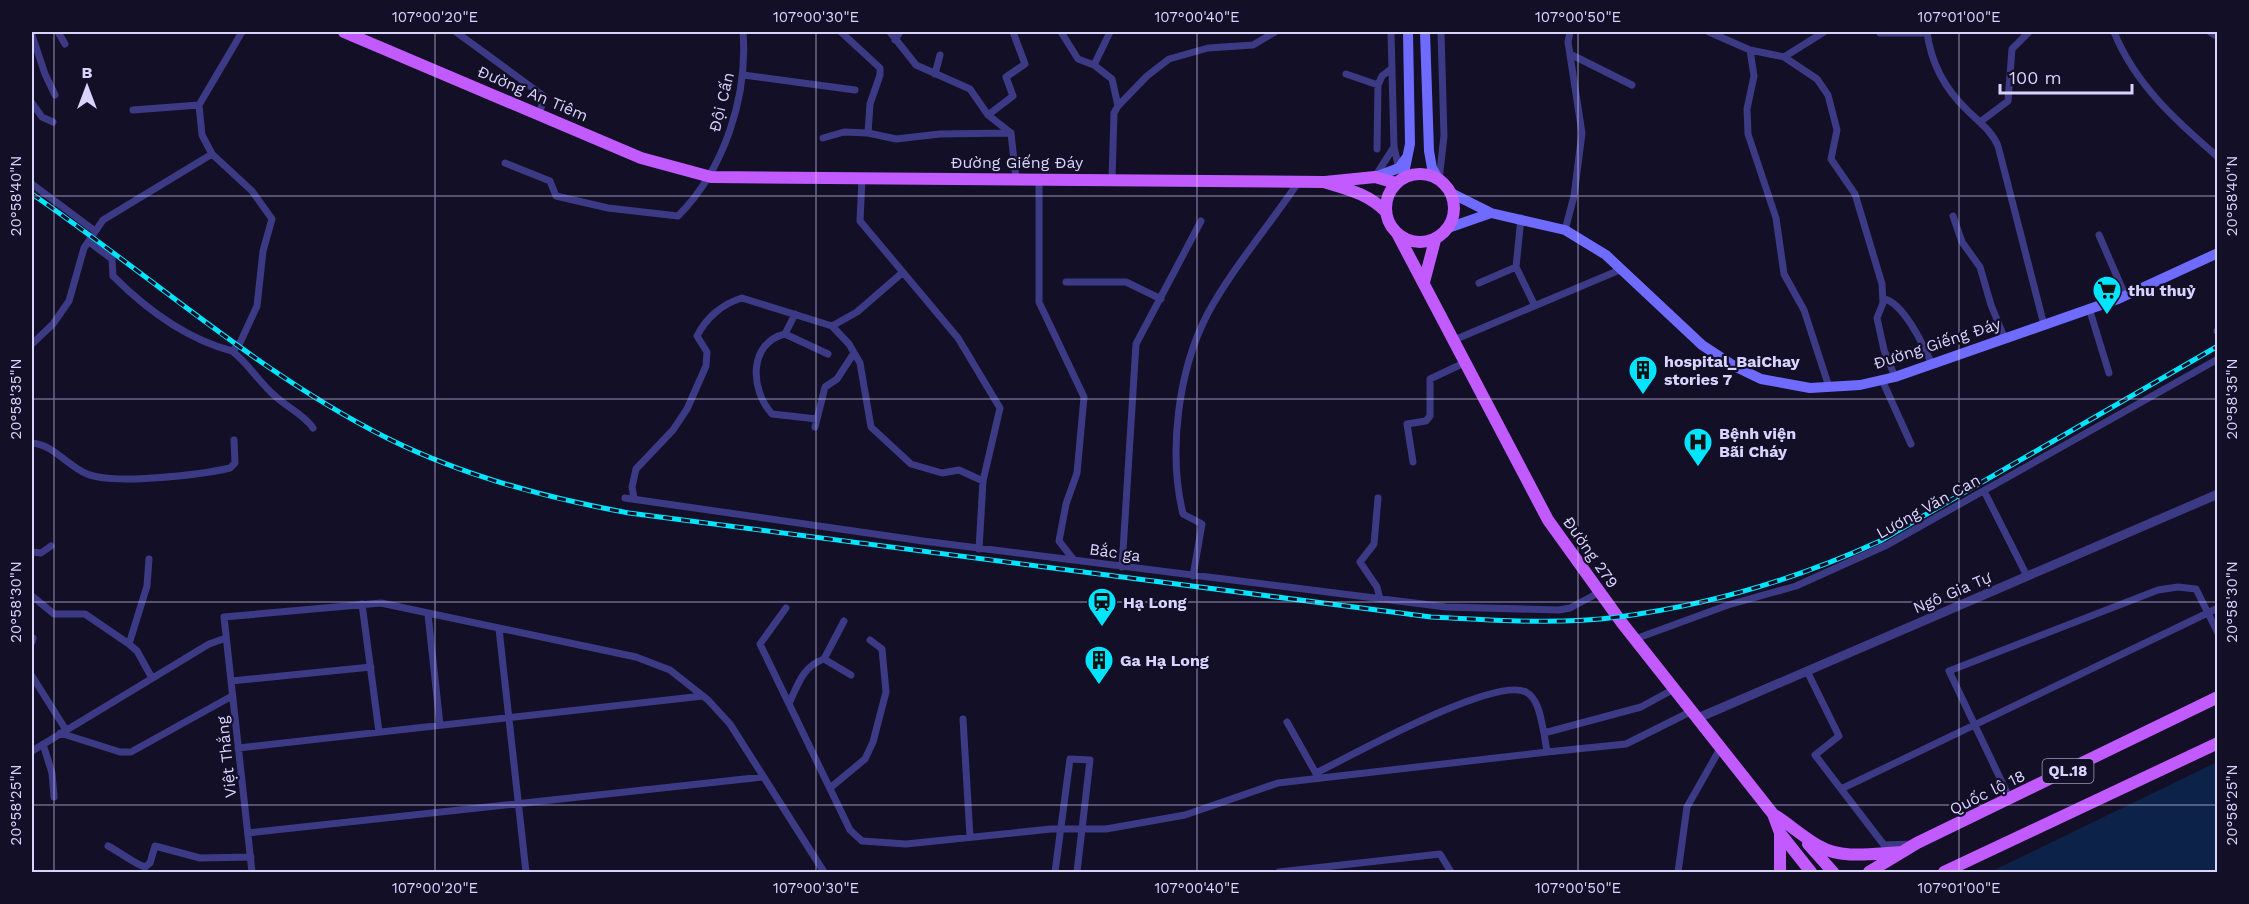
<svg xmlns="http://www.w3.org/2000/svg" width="2249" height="904" font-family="'Work Sans',sans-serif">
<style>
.water{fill:#0c2248}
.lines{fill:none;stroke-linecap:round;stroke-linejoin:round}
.minor{stroke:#3d3a85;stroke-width:7}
.tertiary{stroke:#3d3a85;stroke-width:9}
.secondary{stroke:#6f6bff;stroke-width:10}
.primary{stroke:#c25bff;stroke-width:12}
.rail-casing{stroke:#00e5ff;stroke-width:5}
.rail{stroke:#130f26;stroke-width:3;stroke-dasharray:9;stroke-linecap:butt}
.ticks{fill:none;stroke:#d9d4ff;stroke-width:1.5;stroke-opacity:0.45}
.labels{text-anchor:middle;stroke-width:4.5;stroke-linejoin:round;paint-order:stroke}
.shield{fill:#130f26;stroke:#9e99be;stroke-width:1.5}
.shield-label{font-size:15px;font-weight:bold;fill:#d9d4ff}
.street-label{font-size:16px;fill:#d9d4ff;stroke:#130f26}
.poi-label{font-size:16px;font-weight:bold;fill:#d9d4ff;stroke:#130f26;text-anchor:start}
.neatline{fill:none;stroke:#d9d4ff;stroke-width:2}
.ticks-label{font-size:15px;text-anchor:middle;fill:#d9d4ff}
</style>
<rect width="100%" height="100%" fill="#130f26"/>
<path class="water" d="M2217 762V872H1990Z"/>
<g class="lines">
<path class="minor" d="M58 32 65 44
M456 32 545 97 539 113
M841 32 880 68V75L870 104 868 133
M890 32 916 65 970 89 988 115 1011 133 1016 179
M1061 32 1078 59 1094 65 1112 79 1118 106
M1391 32 1394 147 1399 169
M1709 32 1750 50 1784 57 1817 79 1828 95 1837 130 1831 159 1855 194 1882 284 1883 303 1877 318 1884 350 1895 377
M1927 32C1931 63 1944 88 1967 110 1978 121 1992 131 1998 146L2044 325
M2114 32C2135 84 2176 121 2218 157
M2210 32 2218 37
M1880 33H1927
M32 35 45 74 55 95
M895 40 900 32
M1750 50 1754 76 1747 109 1748 134 1776 218 1784 274 1804 310 1829 387
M1570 54 1632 85
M1784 57 1824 32
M1094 65 1110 32
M935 74 940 55
M1346 74 1378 85
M743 75 855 90
M32 103 42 117 53 122
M133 110 199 105
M988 115 1013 96 1006 77 1025 64 1013 32
M1980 122 2008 101 2012 49 2029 32
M823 138 844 132 868 133 896 139 940 134 1011 133
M1377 149 1378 85 1382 76 1391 69
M505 163 550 181 556 196 608 208 678 216C724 170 748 97 743 32
M1376 175 1394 147
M862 178 860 221 958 338 1000 408 983 481 979 549
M1039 179V302L1084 397 1077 473 1066 504 1059 541 1073 559
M1112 179 1114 113 1118 106 1147 76 1169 59 1208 48 1253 45 1275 32
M1439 180 1444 136 1441 32
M32 184 95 231
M1953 216 1962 242 1980 267 1991 305 2005 339
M1521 218 1516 267 1534 304
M1565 230 1574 196 1582 133 1568 42 1570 32
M2099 235 2125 295
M89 242 112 259 113 276C147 310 186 339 232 351L239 345 257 306 263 251 272 219 252 191 212 154 202 135 199 105 242 32
M1066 282H1126L1161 299
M1479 283 1516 267
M1884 299C1904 303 1924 347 1932 364
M2089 308 2109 373
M795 314 785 334C748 343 750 390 772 414L817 419
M832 326 857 312 902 273
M2217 331H2218
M785 334 828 354
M1454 340 1622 269
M32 344 53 324 69 301 84 248 103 220 212 154
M232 351C249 364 258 381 274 395 286 407 304 414 313 428
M1882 380 1911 444
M815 427 825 387 837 379 854 353
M32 443C54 445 67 466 87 474 114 485 200 475 230 468L235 463 234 440
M1413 462 1407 424 1426 421 1430 416V379L1464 363
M1984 491 2027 576
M625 498 923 541 1446 607 1559 610 1570 608 1600 592
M634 498 632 487 636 469 673 430 687 409 706 366 707 352 697 336C706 318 722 304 742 298L832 326 849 344 860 363 871 427 911 464 942 473 959 470 983 481
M1378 498 1374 544 1360 562 1377 587 1380 599
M32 552 41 553 51 546
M1122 567 1136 344 1201 221
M1193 576 1202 524 1183 514C1168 452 1178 370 1208 313 1233 267 1270 225 1299 181
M32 596 54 614H85L129 644 137 651 152 678
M362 604 379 732
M786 608 760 644 850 830 862 841 906 844 1051 829H1106L1185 815 1278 783 1547 752 1544 733 1641 707 1674 689
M428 614 440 725
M499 629 526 872
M1635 639 1728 605 1796 586 1887 545 2218 359
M32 642 33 638
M129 644 147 586 149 559
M824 659 851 675
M1807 671 1839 736 1815 755 1884 845 1911 844
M32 676 66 730
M231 681 371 667
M789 704C798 684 803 666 824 659L844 621
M963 719 970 837
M1287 722 1318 777
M60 733 120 752H131L232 696
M43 744 52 773 54 797
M238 748 703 696
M32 751 209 644 226 638
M1547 752 1626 744 1692 711
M1316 773C1351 756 1494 676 1526 692 1539 699 1541 720 1544 733
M830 788 865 759 873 742 886 692 882 649 870 640
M1841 789 2218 608
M2010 799 1949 671 2158 590 2178 587 2196 589 2218 633
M248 833 763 777
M108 846C120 852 136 865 145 867L150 863 155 846 200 858 251 857
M252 872 224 617 381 603 636 657 670 670 708 700 730 724 824 872
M1055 872 1070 759 1090 760 1077 872
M1279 872 1440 854 1451 872
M1678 872 1687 807 1721 747"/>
<path class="tertiary" d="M1698 718 2218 494"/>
<path class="secondary" d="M1425 32 1429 151 1432 168 1439 180
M1375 177 1399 168 1407 157
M1403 178 1410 144 1408 32
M1451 193 1491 213 1565 230 1606 255 1702 345 1734 366 1761 379 1810 388 1860 385 1895 377 2118 299 2218 253
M1448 228 1491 213"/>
<path class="primary" d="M344 32 641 158 711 177 1324 182C1347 189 1369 194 1386 212
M1386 208a34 34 0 1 1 68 0a34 34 0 1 1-68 0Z
M1325 182 1375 177 1396 183
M1398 235 1548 520 1622 623 1773 814 1780 833 1811 872
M1424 282 1435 240
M1773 814C1789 824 1803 837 1819 846 1842 860 1876 853 1902 852
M1808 844 1833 872
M1780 872V833
M1869 872 1917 843 2218 697
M1944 872 2218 743"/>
<g class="rail-casing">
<path id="rail" d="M32 194C150 275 258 373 387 438 463 476 546 498 629 513L1431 617C1493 620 1556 625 1618 617 1709 605 1797 579 1880 541L2218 346"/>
</g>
<use href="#rail" class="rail"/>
</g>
<path class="ticks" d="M54 32V872M435 32V872M816 32V872M1197 32V872M1578 32V872M1959 32V872M32 196H2218M32 399H2218M32 602H2218M32 805H2218"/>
<defs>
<g id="supermarket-pin" transform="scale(1.5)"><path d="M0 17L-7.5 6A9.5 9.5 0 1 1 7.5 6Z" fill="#00e5ff" stroke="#130f26"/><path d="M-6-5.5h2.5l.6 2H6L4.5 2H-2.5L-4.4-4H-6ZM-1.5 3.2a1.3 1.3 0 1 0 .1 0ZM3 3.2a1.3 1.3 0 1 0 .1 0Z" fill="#111"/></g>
<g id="building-pin" transform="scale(1.5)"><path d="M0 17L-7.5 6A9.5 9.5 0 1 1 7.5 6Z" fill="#00e5ff" stroke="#130f26"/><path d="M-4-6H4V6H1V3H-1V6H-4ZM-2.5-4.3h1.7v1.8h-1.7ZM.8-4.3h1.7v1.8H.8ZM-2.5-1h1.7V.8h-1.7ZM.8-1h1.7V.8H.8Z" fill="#111"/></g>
<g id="hospital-pin" transform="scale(1.5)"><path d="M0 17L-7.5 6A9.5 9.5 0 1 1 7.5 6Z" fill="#00e5ff" stroke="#130f26"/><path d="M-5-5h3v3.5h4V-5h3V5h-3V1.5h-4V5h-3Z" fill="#111"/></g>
<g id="station-pin" transform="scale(1.5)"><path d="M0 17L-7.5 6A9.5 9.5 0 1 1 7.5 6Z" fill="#00e5ff" stroke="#130f26"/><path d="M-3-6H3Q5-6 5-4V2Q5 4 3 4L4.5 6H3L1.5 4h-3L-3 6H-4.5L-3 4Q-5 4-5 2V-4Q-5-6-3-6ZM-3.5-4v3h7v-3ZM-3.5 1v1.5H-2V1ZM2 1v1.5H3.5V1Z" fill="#111"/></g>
</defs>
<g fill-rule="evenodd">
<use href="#supermarket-pin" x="2107" y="290"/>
<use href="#building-pin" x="1643" y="370"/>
<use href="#hospital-pin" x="1698" y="442"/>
<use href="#station-pin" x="1102" y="602"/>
<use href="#building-pin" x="1099" y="660"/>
</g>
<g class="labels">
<rect class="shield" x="2042.5" y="759" width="51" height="24" rx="4.5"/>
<g class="shield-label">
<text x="2068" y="776">QL.18</text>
</g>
<g class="street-label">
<text transform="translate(533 93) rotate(23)" y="6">Đường An Tiêm</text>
<text transform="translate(721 102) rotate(-76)" y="6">Đội Cấn</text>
<text x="1017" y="168">Đường Giếng Đáy</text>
<text transform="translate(1937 343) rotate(-18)" y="6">Đường Giếng Đáy</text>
<text transform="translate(1928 506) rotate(-29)" y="6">Lương Văn Can</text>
<text transform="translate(1115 552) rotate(8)" y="6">Bắc ga</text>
<text transform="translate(1591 552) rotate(55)" y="6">Đường 279</text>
<text transform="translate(1952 592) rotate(-23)" y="6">Ngô Gia Tự</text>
<text transform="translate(226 757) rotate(-96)" y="6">Việt Thắng</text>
<text transform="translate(1987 792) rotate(-26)" y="6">Quốc lộ 18</text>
</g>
<g class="poi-label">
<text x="2128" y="296">thu thuỷ</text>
<text x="1664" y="367">hospital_BaiChay<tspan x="1664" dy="18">stories 7</tspan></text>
<text x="1719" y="439">Bệnh viện<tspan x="1719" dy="18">Bãi Cháy</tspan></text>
<text x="1123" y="608">Hạ Long</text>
<text x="1120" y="666">Ga Hạ Long</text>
</g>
</g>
<rect width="2249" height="904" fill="none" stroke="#130f26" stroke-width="66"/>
<g transform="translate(87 87)" stroke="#130f26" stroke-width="4.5" paint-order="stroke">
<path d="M0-4.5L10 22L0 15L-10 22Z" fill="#d9d4ff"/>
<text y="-9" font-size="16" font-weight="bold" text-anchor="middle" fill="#d9d4ff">B</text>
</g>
<path d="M2000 84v9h132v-9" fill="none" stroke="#d9d4ff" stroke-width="3"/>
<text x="2009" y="84" font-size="18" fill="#d9d4ff" stroke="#130f26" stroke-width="4.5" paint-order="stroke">100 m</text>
<rect x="33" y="33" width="2183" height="838" class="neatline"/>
<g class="ticks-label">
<text x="435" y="22">107°00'20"E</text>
<text x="816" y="22">107°00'30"E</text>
<text x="1197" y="22">107°00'40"E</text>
<text x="1578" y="22">107°00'50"E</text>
<text x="1959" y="22">107°01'00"E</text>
<text transform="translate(16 196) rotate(-90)" y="5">20°58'40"N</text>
<text transform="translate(2232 196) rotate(-90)" y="5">20°58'40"N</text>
<text transform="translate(16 399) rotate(-90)" y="5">20°58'35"N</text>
<text transform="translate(2232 399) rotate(-90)" y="5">20°58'35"N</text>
<text transform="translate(16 602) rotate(-90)" y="5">20°58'30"N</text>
<text transform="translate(2232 602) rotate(-90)" y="5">20°58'30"N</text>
<text transform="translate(16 805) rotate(-90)" y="5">20°58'25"N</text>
<text transform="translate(2232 805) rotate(-90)" y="5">20°58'25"N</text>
<text x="435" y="893">107°00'20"E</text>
<text x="816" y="893">107°00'30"E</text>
<text x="1197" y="893">107°00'40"E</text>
<text x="1578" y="893">107°00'50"E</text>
<text x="1959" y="893">107°01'00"E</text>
</g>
</svg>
